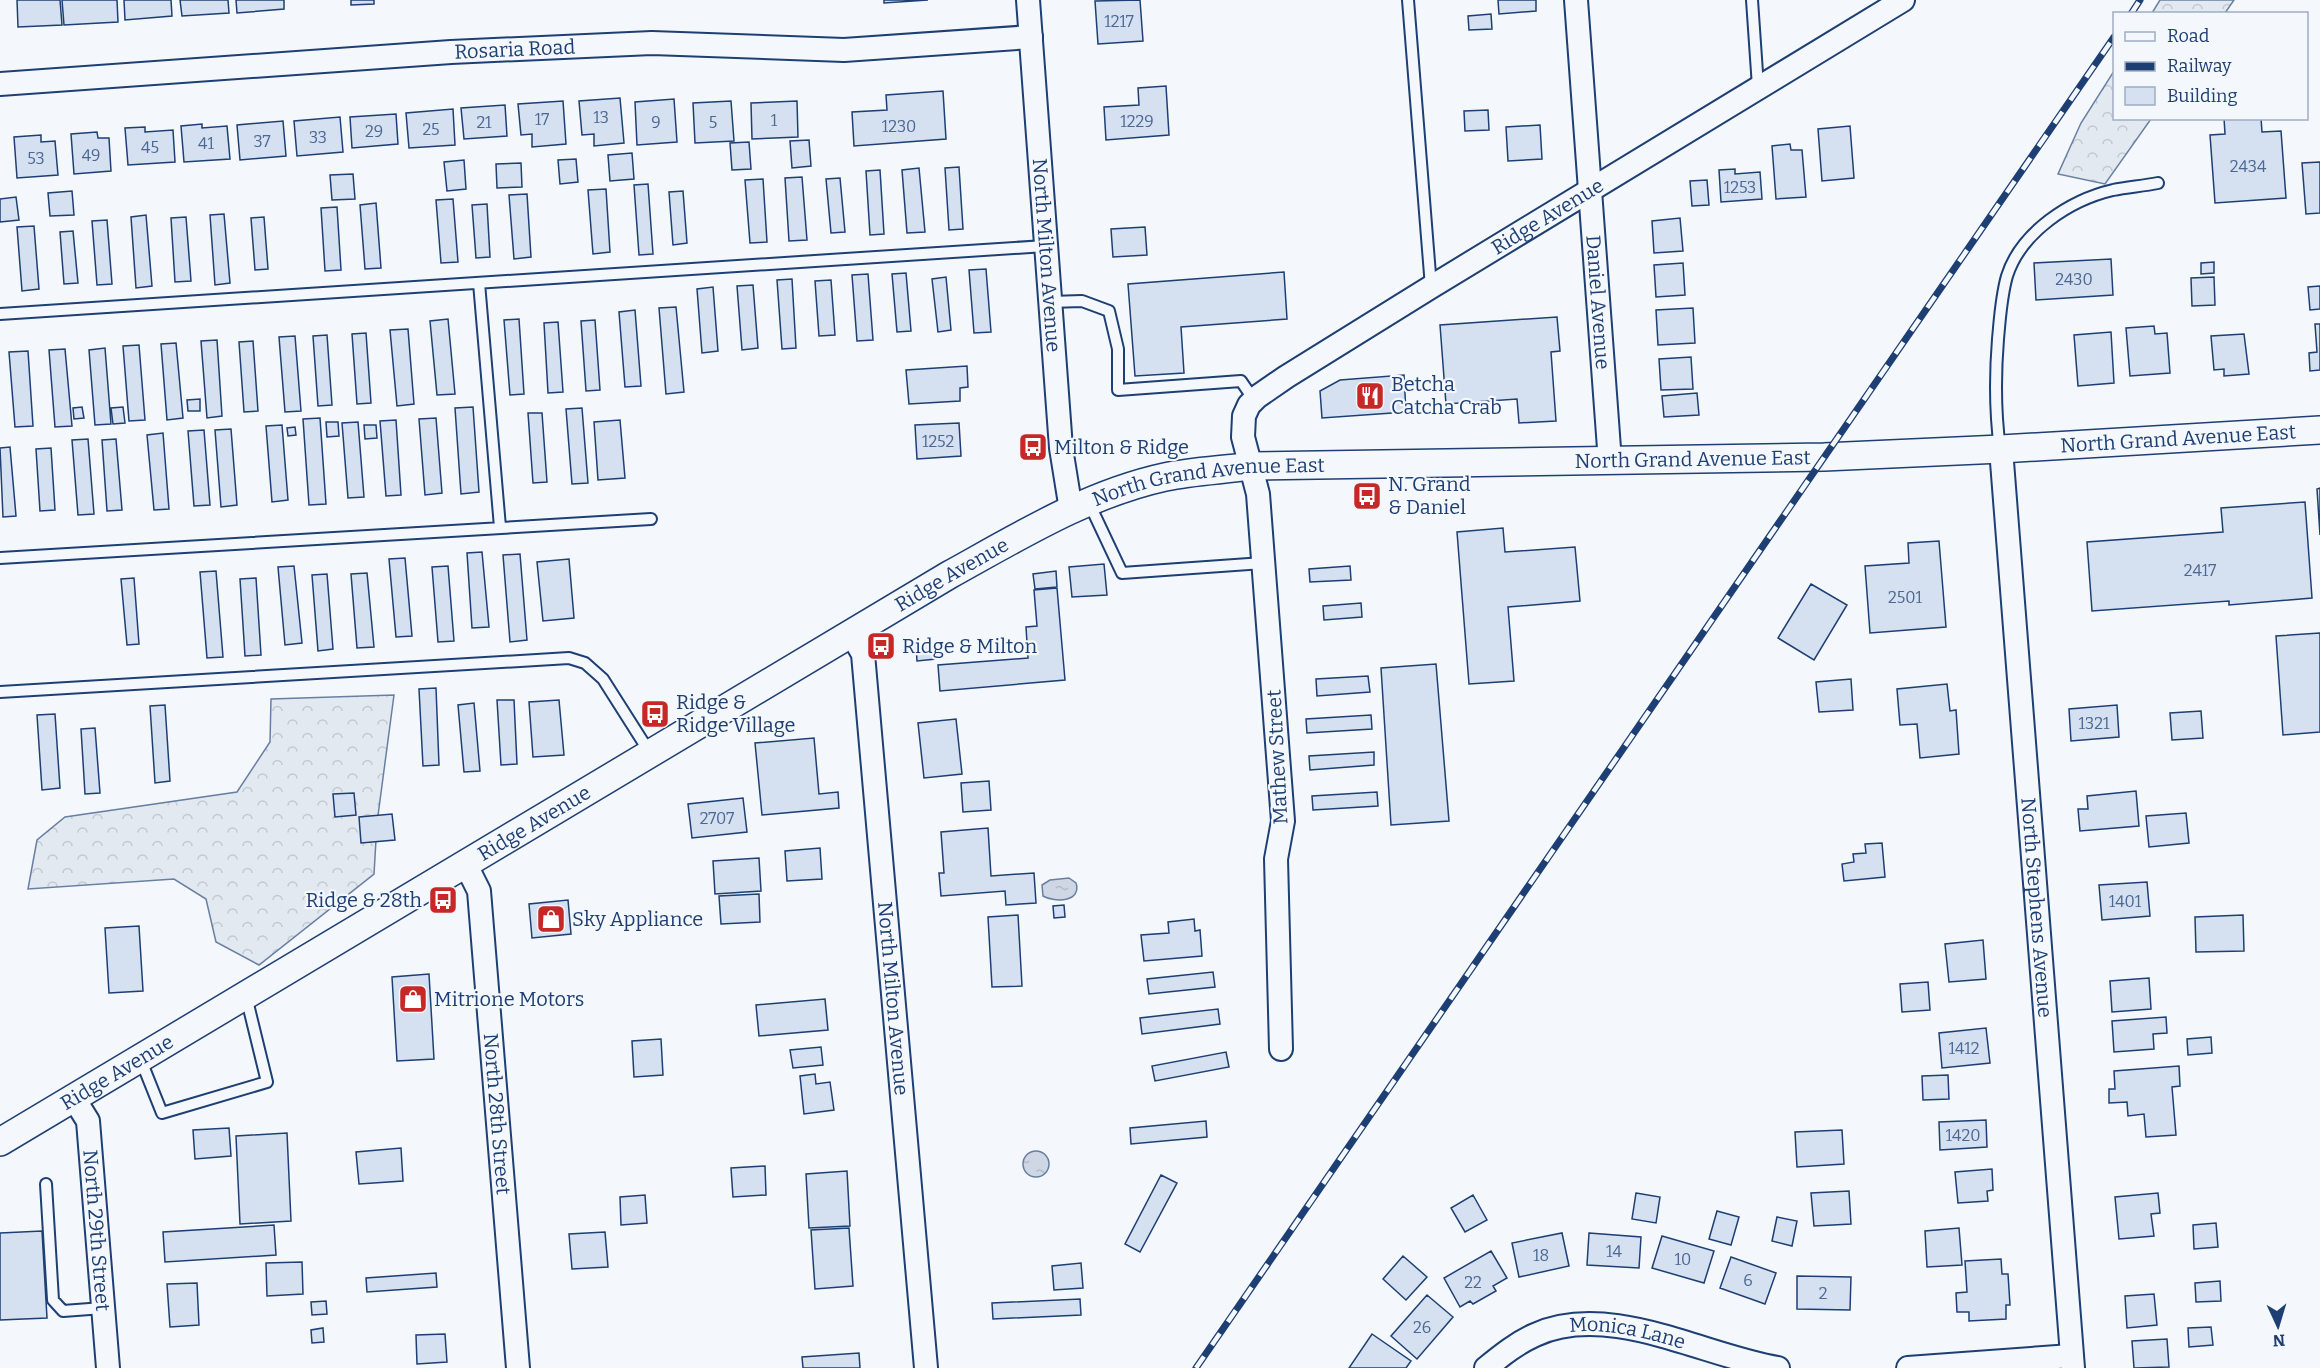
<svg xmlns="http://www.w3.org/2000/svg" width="2320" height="1368" font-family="Bitter,serif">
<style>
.forest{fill:url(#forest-crowns);stroke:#687fa3;stroke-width:1.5}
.water{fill:url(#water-ripples);stroke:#687fa3;stroke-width:1.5}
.building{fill:#d5e0f0;stroke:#1d3f73;stroke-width:1.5}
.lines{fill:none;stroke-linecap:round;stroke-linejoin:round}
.service-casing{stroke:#1d3f73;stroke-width:14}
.minor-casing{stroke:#1d3f73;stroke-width:26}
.tertiary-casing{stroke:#1d3f73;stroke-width:30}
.service{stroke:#f4f7fb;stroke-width:10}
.minor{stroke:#f4f7fb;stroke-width:22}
.tertiary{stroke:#f4f7fb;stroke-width:27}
.rail-casing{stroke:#1d3f73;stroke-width:7}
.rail{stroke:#f4f7fb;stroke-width:4.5;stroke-dasharray:14;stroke-linecap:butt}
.labels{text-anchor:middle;stroke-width:4.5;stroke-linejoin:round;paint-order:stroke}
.number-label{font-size:16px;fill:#4b6792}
.street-label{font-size:20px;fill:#1d3f73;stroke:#f4f7fb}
.poi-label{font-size:20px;fill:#1d3f73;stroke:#f4f7fb;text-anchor:start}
</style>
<defs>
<pattern id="forest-crowns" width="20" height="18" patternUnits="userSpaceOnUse" patternTransform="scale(1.5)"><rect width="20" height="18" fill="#e3e9f0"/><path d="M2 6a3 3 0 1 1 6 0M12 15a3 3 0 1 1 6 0" fill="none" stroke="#c2c9d1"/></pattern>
<pattern id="water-ripples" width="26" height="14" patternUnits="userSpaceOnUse" patternTransform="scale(1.5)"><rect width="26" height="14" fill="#cfd7e4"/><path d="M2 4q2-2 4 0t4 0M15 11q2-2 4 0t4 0" fill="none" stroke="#b1bac7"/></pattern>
</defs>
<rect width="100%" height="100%" fill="#f4f7fb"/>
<path class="forest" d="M2160 0H2234L2225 13H2152Z
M2114 71V118L2151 119 2105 184 2058 174 2081 123Z
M394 695 377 823 374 874 259 965 216 942 206 899 174 879 28 889 37 840 65 817 237 792 270 742 271 699Z"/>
<path class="water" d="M1069 878 1076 883C1082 902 1055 903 1043 896L1042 885 1050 880Z
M1023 1164a13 13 0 1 1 26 0a13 13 0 1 1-26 0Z"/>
<path class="building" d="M17 0H60L62 25 18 27Z
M62 0H117L118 22 64 25Z
M124 0H171L172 16 125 20Z
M180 0H228L229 13 182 16Z
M236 0H284V9L237 13Z
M351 0H374V4L351 5Z
M884 0H928L884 3Z
M1140 0 1143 41 1098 44 1095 1Z
M1498 0H1536V11L1499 14Z
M1491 14 1492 29 1469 30 1468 16Z
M1166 86 1169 135 1106 140 1104 107 1139 105 1138 88Z
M943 91 946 139 854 146 852 112 887 110 886 95Z
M620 98 624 143 594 146V134L582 135 579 101Z
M674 99 677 142 637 145 635 102Z
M563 101 566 144 532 147V134L521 135 518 104Z
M731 101 734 141 695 143 693 103Z
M797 101 798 137 752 139 751 103Z
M505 105 507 136 464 139 461 108Z
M453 109 455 145 409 148 406 113Z
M1488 110 1489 130 1465 131 1464 111Z
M396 114 398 144 352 148 350 117Z
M340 117 343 152 297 156 294 121Z
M2224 118H2261L2262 132 2281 131 2286 198 2215 203 2210 135 2225 134Z
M283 121 286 156 240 160 237 125Z
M202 124V128L227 126 230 159 184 162 181 126Z
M1540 125 1542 159 1508 161 1506 127Z
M1850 126 1854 178 1822 181 1818 129Z
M145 127V132L173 130 175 162 128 165 125 128Z
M97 132 98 138H109L111 171 74 174 71 134Z
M41 135V142L55 141 58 175 17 178 14 137Z
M809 140 811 166 792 168 790 141Z
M749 142 751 169 732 170 730 143Z
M1790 144 1791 150H1802L1806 197 1776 199 1772 146Z
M632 153 634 179 610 181 608 155Z
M576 159 578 182 560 184 558 160Z
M464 160 466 189 447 191 444 162Z
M2320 162V213L2306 214 2302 163Z
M521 163 522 187 497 188 496 164Z
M959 167 963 229 949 230 945 168Z
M919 168 925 232 907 233 902 170Z
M1735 169V174L1760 172 1762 199 1721 202 1719 170Z
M880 170 884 234 870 235 866 171Z
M353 174 355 199 332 200 330 175Z
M802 177 807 240 789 241 785 178Z
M840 178 845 232 831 233 826 179Z
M763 179 767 242 750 243 745 180Z
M1707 180 1709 205 1692 206 1690 181Z
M648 184 653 254 639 255 634 185Z
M606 189 610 252 593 254 588 190Z
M72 191 74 215 50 216 48 193Z
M683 191 687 243 673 245 669 192Z
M527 194 531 257 514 259 509 195Z
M16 197 19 220 0 222V199Z
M453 199 458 262 441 263 436 200Z
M376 203 381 268 365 269 360 205Z
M487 204 490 257 476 258 472 205Z
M337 207 341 270 325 271 321 208Z
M224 214 230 283 215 285 210 215Z
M146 215 152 286 136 288 131 217Z
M186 217 191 281 175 282 171 218Z
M264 217 268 269 255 270 251 218Z
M1680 218 1683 251 1654 253 1652 221Z
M107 220 112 284 97 285 92 221Z
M34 226 39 289 22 291 17 227Z
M1145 227 1147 255 1113 257 1111 229Z
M73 231 78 283 64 284 60 232Z
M2111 259 2113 295 2036 300 2034 263Z
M2214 262V273L2201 274V263Z
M1683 263 1685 295 1656 297 1654 265Z
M986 269 991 332 974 333 969 270Z
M1284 272 1287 319 1181 327 1184 373 1135 376 1128 284Z
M906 273 911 331 897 332 892 274Z
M868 274 873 340 857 341 852 275Z
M946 277 951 330 938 332 932 279Z
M2214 277 2215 305 2192 306 2191 278Z
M792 279 796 348 782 349 777 280Z
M831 280 835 335 819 336 815 281Z
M753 285 758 348 742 350 737 286Z
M2320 286V309L2310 310 2308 287Z
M713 287 718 351 702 353 697 289Z
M676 307 684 392 666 394 659 308Z
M1693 308 1695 343 1658 345 1656 310Z
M635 310 641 386 625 387 619 312Z
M1557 317 1560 351 1551 352 1556 421 1519 423 1517 399 1446 404 1440 325Z
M448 319 455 394 437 395 430 321Z
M519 319 524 394 510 395 504 320Z
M595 320 600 390 586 391 581 321Z
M558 322 563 392 548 393 544 323Z
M2315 324H2320V370L2310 371 2309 353 2317 352Z
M2154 326 2155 334 2167 333 2170 373 2130 376 2126 328Z
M408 329 414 404 397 406 390 330Z
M2111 332 2114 383 2078 386 2074 335Z
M366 333 371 403 357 404 352 334Z
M2244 334 2249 374 2224 376V369L2214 370 2211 336Z
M327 335 332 405 318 406 313 336Z
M295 336 301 411 285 412 279 337Z
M217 340 222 416 207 418 201 341Z
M253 341 258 411 244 412 239 342Z
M176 343 183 418 167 420 161 344Z
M139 345 145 420 129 421 123 346Z
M105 348 111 424 95 425 89 350Z
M65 349 72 426 55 427 49 350Z
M28 351 33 426 15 427 9 352Z
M1691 357 1693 389 1661 390 1659 359Z
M967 366 968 387 960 388V401L909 404 906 370Z
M1404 375 1406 412 1322 418 1320 391 1340 380Z
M1697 393 1699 415 1664 417 1662 396Z
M200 399V411H188L187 400Z
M82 407 84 418 74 419 73 408Z
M123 407 125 423 113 424 111 408Z
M473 407 479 492 461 494 455 408Z
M582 408 588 483 572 484 566 409Z
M528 413H542L547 482 533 483Z
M320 418 326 504 309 505 303 419Z
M436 418 442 493 425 495 419 419Z
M396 420 401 495 386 496 380 421Z
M620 420 625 478 598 480 594 422Z
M326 422H338L339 436 327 437Z
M358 422 364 497 348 498 342 423Z
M959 423 961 456 917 459 915 425Z
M282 425 288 500 272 502 266 426Z
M364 425H376L377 438 365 439Z
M295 427 296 435 288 436 287 428Z
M231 429 237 505 221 507 215 430Z
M204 430 210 505 194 506 188 431Z
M163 433 169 509 154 510 147 435Z
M88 439 94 514 78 515 72 440Z
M116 439 122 510 107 511 102 440Z
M10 447 16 516 3 517 0 448Z
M51 448 55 510 40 511 36 449Z
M2320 488V535L2317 489Z
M2305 502 2312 598 2229 605V601L2092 611 2087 542 2223 532 2221 508Z
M1503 528 1505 552 1575 547 1580 601 1508 607 1514 681 1469 684 1457 532Z
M1939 541 1946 627 1870 633 1865 566 1909 563 1908 543Z
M482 552 489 627 472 628 467 553Z
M520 554 527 640 510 642 503 555Z
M405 558 412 636 396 637 389 559Z
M569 559 574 618 543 621 537 562Z
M1104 564 1107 595 1072 597 1069 567Z
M294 566 302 643 285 645 278 567Z
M448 566 454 641 438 642 432 567Z
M1350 566 1351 580 1310 582 1309 569Z
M216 571 223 657 207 658 200 572Z
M1056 571 1057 587 1035 589 1033 574Z
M367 573 374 647 357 648 351 574Z
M327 574 333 649 318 651 312 575Z
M134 578 139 644 127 645 121 579Z
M256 578 261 655 245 656 240 579Z
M1811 584 1847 605 1814 660 1778 638Z
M1057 588 1065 680 940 691 938 665 1028 658 1026 627 1037 626 1034 590Z
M1361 603 1362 617 1324 620 1323 606Z
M2320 633V732L2283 735 2276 636Z
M934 644 936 659 917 661 916 646Z
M1436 664 1449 821 1391 825 1381 668Z
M1368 676 1370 692 1317 696 1316 679Z
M1851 679 1853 710 1819 712 1816 682Z
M1947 684 1950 711 1956 710 1959 754 1920 758 1917 724 1900 725 1897 689Z
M436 688 439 765 423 766 419 689Z
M497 700H514L517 764 501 765Z
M559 700 564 755 533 757 529 702Z
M474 703 480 771 464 772 458 705Z
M165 705 170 781 155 783 150 706Z
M2117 705 2119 737 2071 741 2069 709Z
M2201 711 2203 738 2172 740 2170 713Z
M55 714 60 788 42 790 37 715Z
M1371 715 1372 729 1307 733 1306 719Z
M956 719 962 774 924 778 918 723Z
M95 728 100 793 85 794 81 729Z
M814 738 819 794 838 792 839 808 762 815 755 743Z
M1374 752V765L1310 770 1309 756Z
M989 781 991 810 963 812 961 783Z
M2136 791 2139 826 2080 831 2078 809H2088L2087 796Z
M1377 792 1378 806 1313 810 1312 796Z
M354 793 356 815 335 817 333 794Z
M743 798 747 832 692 838 688 804Z
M2186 813 2189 843 2149 847 2146 816Z
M392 814 395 840 361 843 359 817Z
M988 828 991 876 1034 873 1036 903 1006 905 1005 891 941 896 939 873H944L941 832Z
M1882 843 1885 877 1844 881 1842 864 1854 862 1853 854 1866 853 1865 844Z
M820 848 822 879 787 881 785 851Z
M759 858 761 891 715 894 713 861Z
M2147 882 2150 916 2102 920 2099 885Z
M759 894 760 922 721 924 719 896Z
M568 900 571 934 532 938 529 904Z
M1064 905 1065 917 1054 918 1053 906Z
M1018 915 1022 986 992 987 988 917Z
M2243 915 2244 951 2196 952 2195 917Z
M1194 919 1195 931 1200 930 1202 956 1144 961 1141 935 1169 933 1168 922Z
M139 926 143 991 109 993 105 928Z
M1983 940 1986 979 1949 982 1945 944Z
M1213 972 1215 987 1149 994 1147 979Z
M429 974 434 1059 397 1061 392 977Z
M2149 978 2151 1009 2112 1012 2110 981Z
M1928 982 1930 1010 1902 1012 1900 984Z
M825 999 828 1030 759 1036 756 1005Z
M1218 1009 1220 1024 1142 1034 1140 1018Z
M2166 1017 2167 1033 2153 1034 2154 1049 2114 1052 2112 1021Z
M1986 1028 1990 1063 1942 1068 1939 1033Z
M2211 1037 2212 1053 2188 1055 2187 1039Z
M661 1039 663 1075 634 1077 632 1041Z
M821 1047 823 1065 793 1068 790 1050Z
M1226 1052 1229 1067 1155 1081 1152 1066Z
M2179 1066 2180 1086 2172 1087 2176 1135 2146 1137 2144 1114 2128 1116 2127 1102 2109 1103V1089H2115L2114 1071Z
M815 1074 816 1084 830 1082 834 1110 804 1114 800 1076Z
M1948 1075 1949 1099 1923 1100 1922 1076Z
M1986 1120 1987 1147 1940 1150 1939 1122Z
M1206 1121 1207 1137 1131 1144 1130 1128Z
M229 1128 231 1156 195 1159 193 1130Z
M1842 1130 1844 1164 1797 1167 1795 1132Z
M287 1133 291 1221 240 1224 236 1136Z
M401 1148 403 1181 359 1184 356 1152Z
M765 1166 766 1195 733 1197 731 1168Z
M1992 1169 1993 1190 1987 1191 1988 1201 1958 1203 1955 1172Z
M847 1171 850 1226 809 1228 806 1174Z
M1161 1175 1177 1183 1140 1252 1125 1244Z
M1849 1191 1851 1224 1814 1226 1811 1193Z
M1636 1193 1660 1197 1656 1223 1632 1219Z
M2158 1193 2160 1213 2151 1214 2154 1236 2119 1239 2115 1197Z
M645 1195 647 1223 621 1225 620 1197Z
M1473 1195 1487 1220 1465 1232 1451 1208Z
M1717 1211 1739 1217 1731 1245 1709 1239Z
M1777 1217 1797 1221 1792 1246 1772 1241Z
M2216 1223 2218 1247 2194 1249 2193 1225Z
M274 1225 276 1255 165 1262 163 1232Z
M849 1228 853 1286 815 1289 811 1230Z
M1959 1228 1962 1265 1927 1267 1925 1231Z
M42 1231 47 1318 0 1320V1233Z
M605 1232 608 1267 572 1269 569 1234Z
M1562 1233 1569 1266 1519 1277 1512 1243Z
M1589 1233 1641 1237 1639 1268 1587 1265Z
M1662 1236 1714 1251 1704 1283 1652 1268Z
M1491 1251 1507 1278 1493 1286 1496 1291 1473 1304 1470 1301 1460 1307 1444 1278Z
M1403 1256 1427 1277 1406 1300 1383 1279Z
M1731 1257 1776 1273 1765 1304 1720 1288Z
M2001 1259 2002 1274H2008L2010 1305H2006V1319L1969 1321V1312H1957L1956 1293 1967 1292 1965 1261Z
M302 1262 303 1294 267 1296 266 1263Z
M1081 1263 1083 1288 1054 1290 1052 1266Z
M436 1273 437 1287 367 1292 366 1278Z
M1797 1276 1851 1277 1850 1310 1797 1309Z
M2220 1281 2221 1301 2196 1302 2195 1283Z
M197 1283 199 1325 170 1327 167 1284Z
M2154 1294 2157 1325 2127 1328 2125 1296Z
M1427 1295 1453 1317 1417 1359 1391 1336Z
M1080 1299 1081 1315 993 1319 992 1303Z
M326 1301 327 1314 312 1315 311 1302Z
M2211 1327 2213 1345 2189 1347 2188 1328Z
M323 1328 324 1342 312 1343 311 1330Z
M445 1334 447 1362 417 1364 416 1335Z
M1372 1334 1411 1361 1406 1368H1349Z
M2167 1339 2169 1367 2134 1368 2132 1341Z
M859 1353 860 1368H803L802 1357Z"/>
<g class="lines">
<g class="service-casing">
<path id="service" d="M1408 0 1431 287
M1752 0 1758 87
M479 283 500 527
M1050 302 1082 301 1109 311 1118 349V390L1241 381 1254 400
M0 314 1045 246
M2000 449C1995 412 1995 376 1998 339 2000 318 2001 297 2007 276 2021 232 2070 200 2113 190 2128 187 2143 186 2158 183
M1089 503 1122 573 1263 563
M0 558 651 519
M0 692 569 658 585 663 603 679 650 753
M140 1058 162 1113 267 1082 246 996
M46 1184 53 1300 63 1311 103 1308"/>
</g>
<g class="minor-casing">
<g id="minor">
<path id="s1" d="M1028 0 1061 448 1071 510"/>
<path id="s2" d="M1576 0 1610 462"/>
<path id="s3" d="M0 84 451 52 652 43 844 50 1031 37"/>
<path id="s4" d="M2001 449 2073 1368"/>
<path id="s5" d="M851 633 863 654 926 1368"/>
<path id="s6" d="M465 863 479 891 518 1368"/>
<path id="s7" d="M1281 1049 1276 859 1283 821 1258 494 1243 437 1244 416 1249 405 1257 397 1286 377 1431 287 1903 0"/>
<path id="s8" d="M73 1097 88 1121 108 1368"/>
<path id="s9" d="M1486 1368C1502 1355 1517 1343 1535 1335 1609 1301 1704 1356 1778 1368"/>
<path d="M1908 1368 2071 1356"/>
</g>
</g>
<g class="tertiary-casing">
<g id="tertiary">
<path id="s10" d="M0 1142 949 575C1018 537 1087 494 1165 477 1193 471 1223 470 1251 466L1824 457 2001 449 2320 430"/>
</g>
</g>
<use href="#service" class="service"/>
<use href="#minor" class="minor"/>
<use href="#tertiary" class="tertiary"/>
<g class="rail-casing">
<path id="rail" d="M2131 14 2140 0
M1196 1368 2114 37"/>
</g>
<use href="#rail" class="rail"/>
</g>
<defs>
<g id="restaurant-square" transform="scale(1.5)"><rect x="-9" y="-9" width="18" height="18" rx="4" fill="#c62828" stroke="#f4f7fb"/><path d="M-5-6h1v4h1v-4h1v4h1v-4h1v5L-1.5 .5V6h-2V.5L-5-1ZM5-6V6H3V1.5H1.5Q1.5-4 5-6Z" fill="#fff"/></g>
<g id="bus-square" transform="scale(1.5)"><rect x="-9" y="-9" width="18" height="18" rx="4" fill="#c62828" stroke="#f4f7fb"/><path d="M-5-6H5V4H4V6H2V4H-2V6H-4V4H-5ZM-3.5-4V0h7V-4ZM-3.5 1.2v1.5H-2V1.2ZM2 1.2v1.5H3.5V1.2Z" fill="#fff"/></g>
<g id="shop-square" transform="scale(1.5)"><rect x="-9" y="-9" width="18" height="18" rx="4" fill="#c62828" stroke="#f4f7fb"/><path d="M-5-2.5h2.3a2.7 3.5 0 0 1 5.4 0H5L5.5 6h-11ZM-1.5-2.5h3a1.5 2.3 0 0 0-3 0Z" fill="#fff"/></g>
</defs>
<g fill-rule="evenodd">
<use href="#restaurant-square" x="1370" y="396"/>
<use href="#bus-square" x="1033" y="447"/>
<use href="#bus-square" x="1367" y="496"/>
<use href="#bus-square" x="881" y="646"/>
<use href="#bus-square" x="655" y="714"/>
<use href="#bus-square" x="443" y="900"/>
<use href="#shop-square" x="551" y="919"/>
<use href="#shop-square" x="413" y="999"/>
</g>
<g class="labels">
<g class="number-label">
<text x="1119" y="27">1217</text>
<text x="601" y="123">13</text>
<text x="542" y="125">17</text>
<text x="774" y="126">1</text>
<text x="1137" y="127">1229</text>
<text x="484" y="128">21</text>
<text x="656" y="128">9</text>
<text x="713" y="128">5</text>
<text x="899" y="132">1230</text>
<text x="431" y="135">25</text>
<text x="374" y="137">29</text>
<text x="318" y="143">33</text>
<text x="262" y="147">37</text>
<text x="206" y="149">41</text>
<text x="150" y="153">45</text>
<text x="91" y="161">49</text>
<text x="36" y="164">53</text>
<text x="2248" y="172">2434</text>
<text x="1740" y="193">1253</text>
<text x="2074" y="285">2430</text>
<text x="938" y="447">1252</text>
<text x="2200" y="576">2417</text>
<text x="1905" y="603">2501</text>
<text x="2094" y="729">1321</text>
<text x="717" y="824">2707</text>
<text x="2125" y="907">1401</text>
<text x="1964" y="1054">1412</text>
<text x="1963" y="1141">1420</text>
<text x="1614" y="1257">14</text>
<text x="1541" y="1261">18</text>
<text x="1683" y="1265">10</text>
<text x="1748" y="1286">6</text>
<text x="1473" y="1288">22</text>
<text x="1823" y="1299">2</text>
<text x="1422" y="1333">26</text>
</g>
<g class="street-label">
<text dy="7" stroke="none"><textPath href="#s3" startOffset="516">Rosaria Road</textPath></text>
<text dy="7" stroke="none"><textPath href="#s7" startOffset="1002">Ridge Avenue</textPath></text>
<text dy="7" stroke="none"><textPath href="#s1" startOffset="256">North Milton Avenue</textPath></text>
<text dy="7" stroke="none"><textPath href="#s2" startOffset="303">Daniel Avenue</textPath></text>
<text dy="7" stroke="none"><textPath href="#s10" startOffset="2358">North Grand Avenue East</textPath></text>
<text dy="7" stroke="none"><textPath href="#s10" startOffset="1872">North Grand Avenue East</textPath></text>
<text dy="7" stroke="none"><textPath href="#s10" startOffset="1386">North Grand Avenue East</textPath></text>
<text dy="7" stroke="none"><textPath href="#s10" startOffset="1108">Ridge Avenue</textPath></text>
<text transform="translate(1277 757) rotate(-93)" y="7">Mathew Street</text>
<text dy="7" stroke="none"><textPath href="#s10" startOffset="622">Ridge Avenue</textPath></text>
<text dy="7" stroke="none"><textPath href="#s4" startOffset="460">North Stephens Avenue</textPath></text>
<text dy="7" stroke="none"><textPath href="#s5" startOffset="370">North Milton Avenue</textPath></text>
<text dy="7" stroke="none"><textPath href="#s10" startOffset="136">Ridge Avenue</textPath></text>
<text dy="7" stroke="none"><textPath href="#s6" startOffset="255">North 28th Street</textPath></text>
<text dy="7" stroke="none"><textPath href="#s8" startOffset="138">North 29th Street</textPath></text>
<text dy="7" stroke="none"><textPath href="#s9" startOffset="154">Monica Lane</textPath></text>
</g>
<g class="poi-label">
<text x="1391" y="391">Betcha<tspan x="1391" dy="23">Catcha Crab</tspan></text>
<text x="1054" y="454">Milton &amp; Ridge</text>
<text x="1388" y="491">N. Grand<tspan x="1388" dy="23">&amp; Daniel</tspan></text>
<text x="902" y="653">Ridge &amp; Milton</text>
<text x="676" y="709">Ridge &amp;<tspan x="676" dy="23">Ridge Village</tspan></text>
<text x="422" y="907" text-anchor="end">Ridge &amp; 28th</text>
<text x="572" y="926">Sky Appliance</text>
<text x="434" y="1006">Mitrione Motors</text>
</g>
</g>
<rect x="2113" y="12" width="195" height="108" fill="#f4f7fb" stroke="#9eadc5" stroke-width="1.5"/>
<rect x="2125" y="32" width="30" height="9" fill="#f4f7fb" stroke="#9eadc5" stroke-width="1.5"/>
<text x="2167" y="42" font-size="18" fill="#1d3f73">Road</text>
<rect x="2125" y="62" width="30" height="9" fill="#1d3f73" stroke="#9eadc5" stroke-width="1.5"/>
<text x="2167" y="72" font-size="18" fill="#1d3f73">Railway</text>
<rect x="2125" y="87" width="30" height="18" fill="#d5e0f0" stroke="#9eadc5" stroke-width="1.5"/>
<text x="2167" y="102" font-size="18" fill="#1d3f73">Building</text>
<g transform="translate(2278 1326) rotate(176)" stroke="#f4f7fb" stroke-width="4.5" paint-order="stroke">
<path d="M0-4.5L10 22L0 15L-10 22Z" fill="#1d3f73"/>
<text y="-9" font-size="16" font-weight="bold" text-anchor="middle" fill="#1d3f73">N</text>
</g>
</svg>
